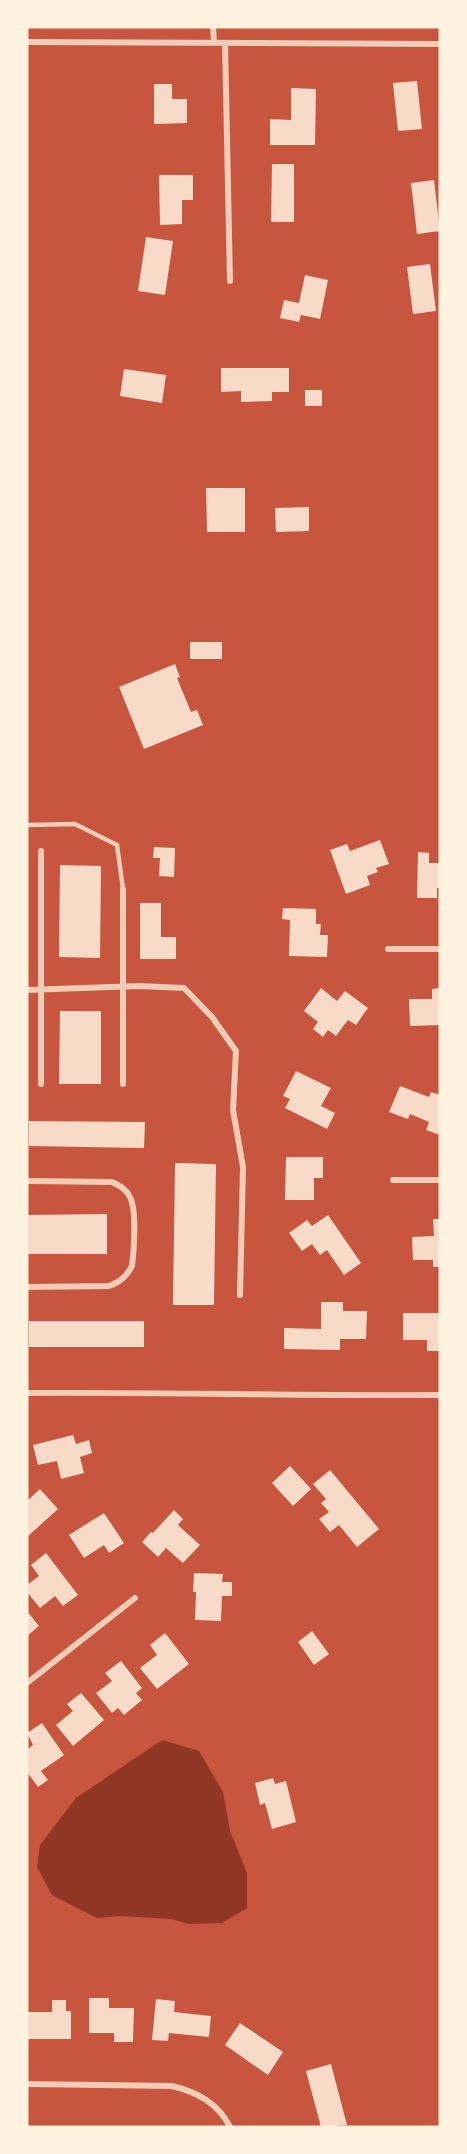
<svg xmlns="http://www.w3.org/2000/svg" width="467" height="2154" font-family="Roboto,sans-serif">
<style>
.water{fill:#8f3625}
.building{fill:#f7dbc8}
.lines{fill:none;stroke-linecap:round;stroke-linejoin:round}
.service{stroke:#f1ccb7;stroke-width:4.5}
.minor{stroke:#f1ccb7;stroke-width:6}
</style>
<rect width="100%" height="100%" fill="#c8553d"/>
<path class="water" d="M162 1740 199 1751 223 1792 230 1831 247 1873V1908L222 1923 189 1924 171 1919 120 1916 97 1918 52 1895 37 1867 40 1845 76 1798Z"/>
<path class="building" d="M417 81 422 129 398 131 393 83Z
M154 84H172V99H187V123L154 124Z
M291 88 316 89 315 145H270V119L291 120Z
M272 164H294V222H271Z
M159 175H193V200H182V224L160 225Z
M434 180 440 231 417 234 411 183Z
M146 237 173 241 165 295 138 291Z
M430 264 436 311 413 314 407 267Z
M305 275 328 280 320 319 301 315 299 322 280 318 284 300 299 303Z
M221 368H289V392H272V401L241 402V391L221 392Z
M124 369 166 375 162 403 120 396Z
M305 390H322V406H305Z
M206 488H245V532H207Z
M309 507V531L276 532 275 508Z
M190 642H222V659H190Z
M175 664 180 677 177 678 191 712 197 710 203 725 144 749 119 687Z
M380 840 389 864 376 868 378 872 367 876 370 885 346 894 330 850 347 844 350 851Z
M154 847 175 848 174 877 159 876 160 858H153Z
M418 852 429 853V863H440V888H437V898H417Z
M60 865 101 866 100 958 59 957Z
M140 903H161V937H176V959H140Z
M283 908 316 909V924H321L320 935H328L327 957 289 956 290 920 282 919Z
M321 988 337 1001 345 991 368 1008 356 1025 348 1020 336 1036 328 1030 323 1037 313 1029 318 1022 304 1011Z
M440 988V1025L410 1026 409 999H432V989Z
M60 1011H101V1084H59Z
M296 1071 331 1088 321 1106 335 1113 327 1129 285 1108 290 1099 283 1096Z
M400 1086 429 1097 431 1092 440 1095V1135L426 1130 429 1122 410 1114 408 1119 389 1112Z
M29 1121 145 1122 144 1148 29 1146Z
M286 1157H323V1178H314V1200H285Z
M175 1163 216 1164 214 1305H173Z
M107 1214V1254H27V1215Z
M328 1215 361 1263 344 1275 327 1250 320 1255 312 1244 302 1251 289 1233 307 1220 312 1226Z
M433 1219H440V1267H433V1260H413L412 1237 434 1236Z
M321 1302H343V1311H367L366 1339H340V1350L284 1349V1328L321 1329Z
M403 1313H440V1351H427V1340H403Z
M29 1321H144V1347H29Z
M73 1435 76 1444 89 1440 92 1453 80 1457 84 1473 61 1479 57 1461 38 1465 33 1445Z
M290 1466 311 1489 293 1506 272 1483Z
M330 1470 379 1529 357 1547 339 1525 330 1532 319 1519 329 1512 321 1503 326 1499 313 1484Z
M40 1489 58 1509 27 1537V1501Z
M174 1510 183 1519 178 1525 200 1545 183 1563 166 1548 158 1557 142 1542 151 1532 153 1533Z
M104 1513 124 1543 109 1553 104 1545 84 1558 69 1535Z
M46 1553 78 1595 63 1606 55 1596 40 1608 27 1592V1585L39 1576 31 1565Z
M194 1573 223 1574 222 1582H232V1596H222L221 1621 195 1620 196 1592H193Z
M27 1611 39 1626 27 1636Z
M312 1631 329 1654 314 1665 298 1642Z
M165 1633 189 1664 157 1689 140 1668 157 1655 150 1645Z
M121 1661 142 1688 136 1693 142 1700 124 1715 118 1708 112 1713 96 1693 112 1681 105 1673Z
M81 1693 104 1720 73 1746 56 1725 73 1711 67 1704Z
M42 1723 64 1755 41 1771 48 1780 38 1787 27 1772V1750L33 1745 27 1733Z
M273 1778 275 1784 286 1781 296 1822 272 1829 265 1803 260 1805 255 1783Z
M89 1998H109V2008H134L133 2042H114V2033H89Z
M156 1999 175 2001 174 2012 211 2016 209 2037 169 2033 168 2041 152 2040Z
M52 2000H66V2011H71V2039H27V2012H52Z
M240 2023 283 2052 268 2075 225 2045Z
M331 2064 347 2125 321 2127 306 2071Z"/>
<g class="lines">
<path class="service" d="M27 825 75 824 117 845 123 889"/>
<path class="minor" d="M213 27 214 43
M27 42 440 44
M225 43 230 281
M41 851V1084
M123 889V1084
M388 949H440
M27 990 139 986 184 988 212 1017 236 1051 233 1110 243 1167 240 1295
M393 1180H440
M27 1181 112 1182C120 1186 126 1189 130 1197 137 1211 134 1250 132 1266 126 1277 120 1282 109 1286L27 1287
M27 1393C165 1392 302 1396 440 1395
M27 1683 135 1598
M27 2084 172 2086C197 2092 218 2103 230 2127"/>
</g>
<rect width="467" height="2154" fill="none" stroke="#fff3e0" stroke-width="57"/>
</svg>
